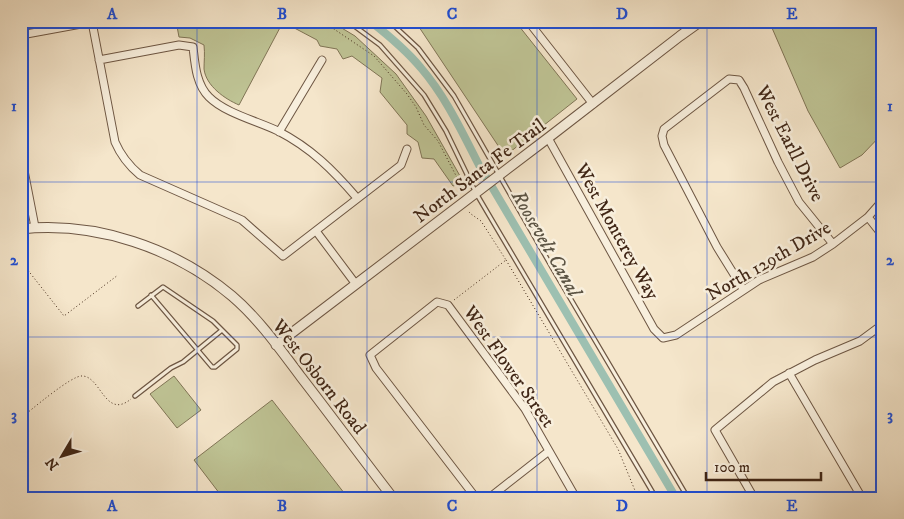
<svg xmlns="http://www.w3.org/2000/svg" width="904" height="519" font-family="'IM FELL DW Pica',serif">
<style>
.green{fill:#bfc495;stroke:#807556}
.lines{fill:none;stroke-linecap:round;stroke-linejoin:round}
.canal{stroke:#9dc0b1;stroke-width:8}
.service-casing{stroke:#6d5643;stroke-width:5.5}
.minor-casing{stroke:#6d5643;stroke-width:9}
.tertiary-casing{stroke:#6d5643;stroke-width:11}
.path{stroke:#402616;stroke-width:1;stroke-dasharray:1 2.5;stroke-linecap:butt}
.service{stroke:#f8efdd;stroke-width:3}
.minor{stroke:#f8efdd;stroke-width:7}
.tertiary{stroke:#f8efdd;stroke-width:9}
.grid{fill:none;stroke:#1d4ed8;stroke-width:1;stroke-opacity:0.55}
.labels{text-anchor:middle;stroke-width:5;stroke-linejoin:round;paint-order:stroke}
.street-label{font-size:19px;fill:#402616;stroke:#f8efdd}
.water-label{font-size:20px;font-style:italic;fill:#5c5444;stroke:#f8efdd}
.neatline{fill:none;stroke:#1d4ed8;stroke-width:2}
.grid-label{font-size:16px;text-anchor:middle;font-weight:bold;fill:#1d4ed8}
</style>
<rect width="100%" height="100%" fill="#f5e6cb"/>
<filter id="stains"><feTurbulence type="fractalNoise" baseFrequency=".004" numOctaves="4"/><feColorMatrix values="0 0 0 0 .2 0 0 0 0 .09 0 0 0 0 .02 0 0 0 .5 -.17"/></filter>
<radialGradient id="worn" r=".72"><stop offset=".6" stop-color="#630" stop-opacity="0"/><stop offset="1" stop-color="#630" stop-opacity=".3"/></radialGradient>
<path class="green" d="M21 21H57L21 29Z
M176 21H330L355 36 396 74 426 116 464 183 453 186 434 159 422 158 418 142 407 134V125L380 92 382 78 352 56 343 59 337 49 320 46 317 40 283 22 239 105C225 99 206 86 204 69 204 61 205 54 204 45L190 38 179 37Z
M415 21H515L577 99 505 156Z
M769 21H883V133L862 155 840 168 808 111Z
M174 376 201 410 177 428 150 394Z
M272 400 348 498H223L194 460Z"/>
<g class="lines">
<path class="canal" d="M370 21C388 35 407 51 421 68 446 97 462 132 479 165L676 498"/>
<g class="service-casing">
<path id="service" d="M346 21 353 25 380 45 424 95 446 131 476 193 656 498
M389 21 418 48 454 96 553 269 688 498
M138 306 163 287 213 321 237 345V349L215 367H212L151 295
M135 396 171 368 183 362 222 330"/>
</g>
<g class="minor-casing">
<path id="minor" d="M528 21 593 104
M21 35 92 22 115 142C121 156 128 165 140 175L242 220 283 256 401 165 407 149
M99 60 179 45 193 47C195 64 196 84 209 97 225 113 257 121 278 131 311 148 333 170 357 198
M279 132 322 60
M548 138 654 329 663 338 676 335 759 280 813 257 833 244 868 217 883 200
M21 155 35 227
M868 217 883 236
M316 231 355 283
M743 289 717 247 664 145 662 136 664 129 729 79 739 80 744 88 778 162 799 202 833 244
M789 373 862 498
M476 498 376 368 370 355 437 302 448 305 525 409 576 498
M489 498 549 451
M754 498 715 430 773 382 815 360 860 341 883 324"/>
</g>
<g class="tertiary-casing">
<path id="tertiary" d="M21 229C96 221 175 248 232 296 259 319 280 349 301 377 332 417 362 458 393 498
M276 345 548 138 680 36 701 21"/>
</g>
<path class="path" d="M322 21 374 56 407 94 416 107 424 125 438 141 464 191
M506 260 618 449 636 493 639 498
M21 263 23 264 64 316 118 275
M454 300 506 260 481 221 471 214 468 211
M21 418C31 410 72 375 82 376 101 376 105 420 131 399"/>
<use href="#service" class="service"/>
<use href="#minor" class="minor"/>
<use href="#tertiary" class="tertiary"/>
</g>
<path class="grid" d="M197 21V498M367 21V498M537 21V498M707 21V498M21 182H883M21 337H883"/>
<g class="labels">
<g class="street-label">
<text transform="translate(791 143) rotate(63)" y="7">West Earll Drive</text>
<text transform="translate(479 170) rotate(-37)" y="7">North Santa Fe Trail</text>
<text transform="translate(618 231) rotate(61)" y="7">West Monterey Way</text>
<text transform="translate(768 260) rotate(-30)" y="7">North 129th Drive</text>
<text transform="translate(510 366) rotate(55)" y="7">West Flower Street</text>
<text transform="translate(320 376) rotate(52)" y="7">West Osborn Road</text>
</g>
<g class="water-label">
<text transform="translate(547 243) rotate(60)" y="7">Roosevelt Canal</text>
</g>
</g>
<rect width="904" height="519" fill="none" stroke="#f5e6cb" stroke-width="55"/>
<g transform="translate(62 456) rotate(232)" stroke="#f8efdd" stroke-width="4" paint-order="stroke">
<path d="M0-4L9 19L0 12L-9 19Z" fill="#402616"/>
<text y="-8" font-size="14" font-weight="bold" text-anchor="middle" fill="#402616">N</text>
</g>
<path d="M706 472v8h115v-8" fill="none" stroke="#402616" stroke-width="2.5"/>
<text x="714" y="472" font-size="15" fill="#402616" stroke="#f8efdd" stroke-width="4" paint-order="stroke">100 m</text>
<rect x="28" y="28" width="848" height="464" class="neatline"/>
<g class="grid-label">
<text x="112" y="19">A</text>
<text x="282" y="19">B</text>
<text x="452" y="19">C</text>
<text x="622" y="19">D</text>
<text x="792" y="19">E</text>
<text x="14" y="111">1</text>
<text x="890" y="111">1</text>
<text x="14" y="265">2</text>
<text x="890" y="265">2</text>
<text x="14" y="420">3</text>
<text x="890" y="420">3</text>
<text x="112" y="511">A</text>
<text x="282" y="511">B</text>
<text x="452" y="511">C</text>
<text x="622" y="511">D</text>
<text x="792" y="511">E</text>
</g>
<rect width="100%" height="100%" filter="url(#stains)"/>
<rect width="100%" height="100%" fill="url(#worn)"/>
</svg>
